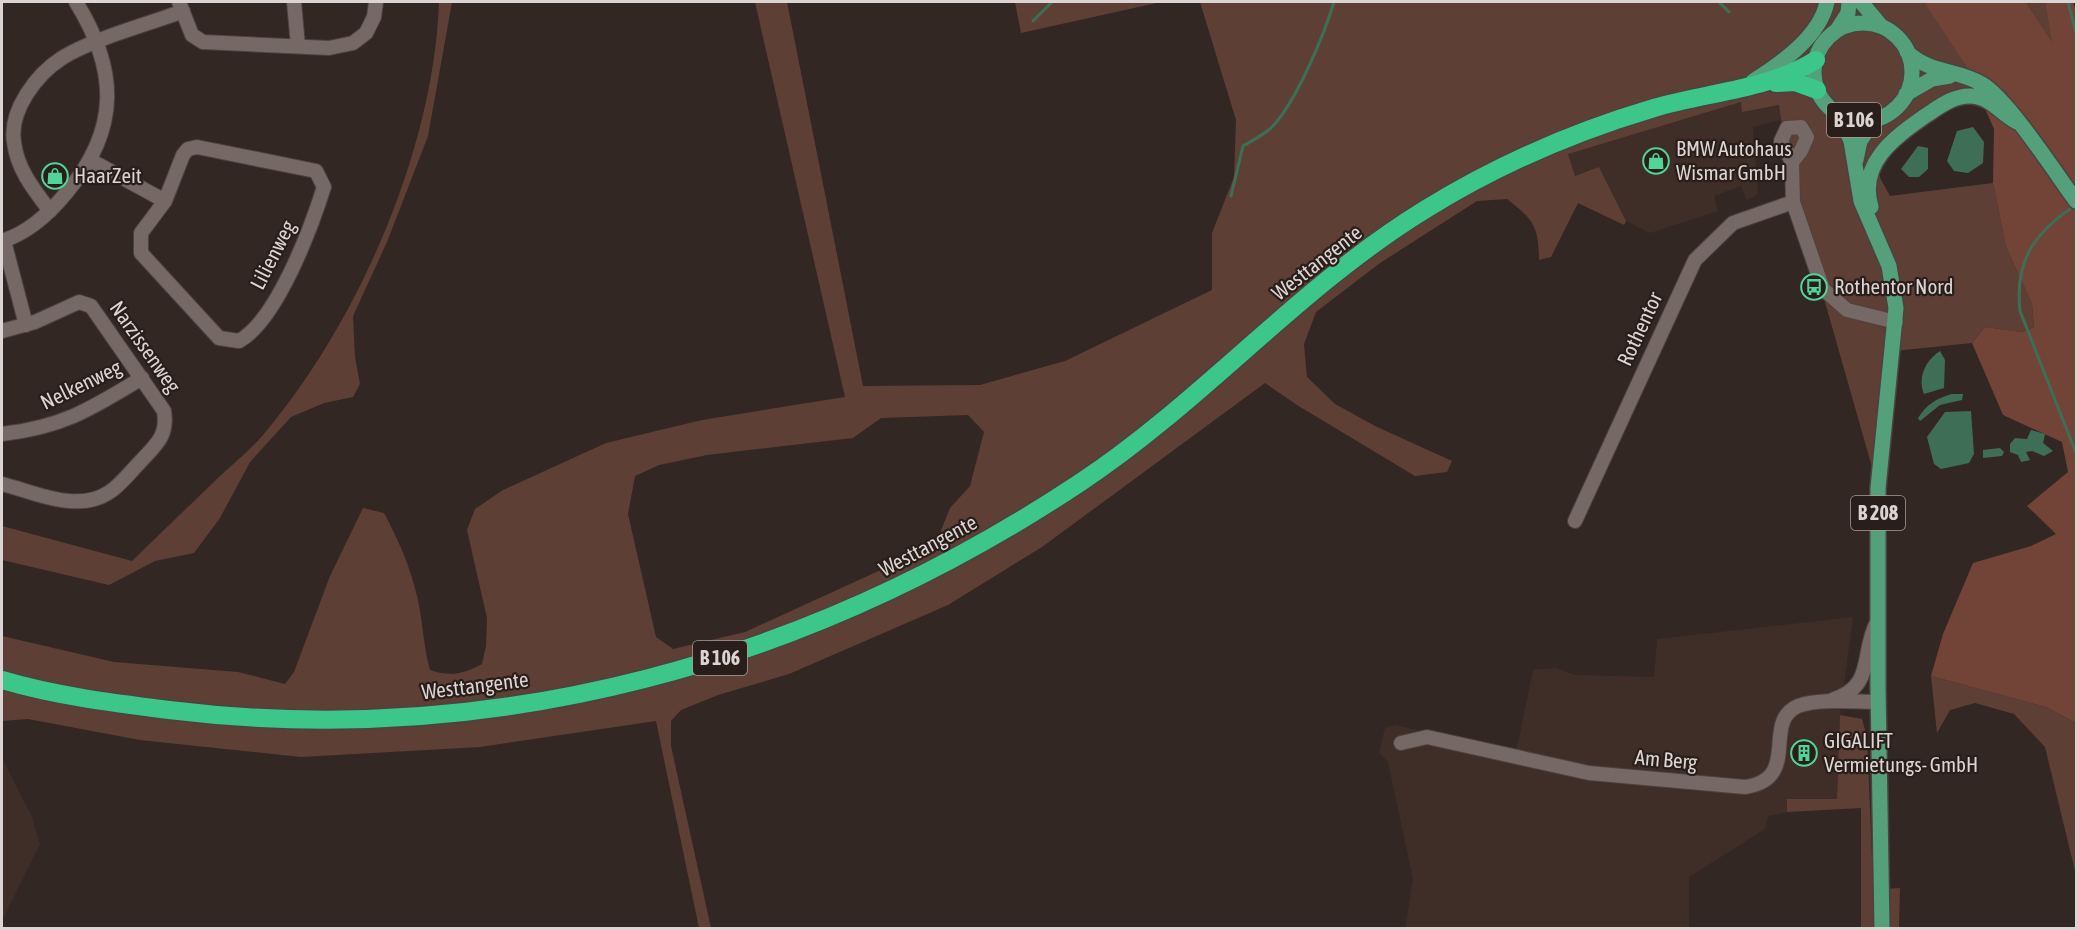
<svg xmlns="http://www.w3.org/2000/svg" width="2078" height="930" font-family="'Asap Condensed',sans-serif">
<style>
.built{fill:#3f2d27}
.green{fill:#5e3f35;fill-rule:evenodd}
.forest{fill:#714437}
.water{fill:#3e6e55}
.lines{fill:none;stroke-linecap:round;stroke-linejoin:round}
.stream{stroke:#3e6e55;stroke-width:3}
.minor-casing{stroke:#4c4340;stroke-width:16}
.major-casing{stroke:#4c4340;stroke-width:18}
.highway-casing{stroke:#4c4340;stroke-width:21}
.minor{stroke:#766864;stroke-width:14}
.major{stroke:#53a07a;stroke-width:15}
.highway{stroke:#3cc689;stroke-width:18}
.labels{text-anchor:middle;stroke-width:4.5;stroke-linejoin:round;paint-order:stroke}
.shield{fill:#291e1a;stroke:#a69d9b;stroke-width:1.5}
.shield-label{font-size:20px;font-weight:bold;fill:#dcd4d2}
.poi-label{font-size:21px;fill:#dcd4d2;stroke:#291e1a;text-anchor:start}
.street-label{font-size:21px;fill:#dcd4d2;stroke:#291e1a}
</style>
<rect width="100%" height="100%" fill="#332724"/>
<path class="built" d="M1741 102 1743 111 1779 105 1781 120 1753 127 1758 194 1747 201 1741 186 1714 196 1718 211 1650 233 1626 221 1599 168 1575 176 1567 154Z
M1853 617 1840 715 1837 799H1787V812L1768 816 1765 829 1689 877V928H1405L1413 879 1388 762 1379 753 1385 728 1395 725 1516 752 1533 670 1556 668 1575 675 1654 677 1657 639Z
M2 758 32 817 40 844 2 921Z"/>
<path class="green" d="M439 2H452L428 136 387 242 353 316 355 357 360 384 353 397 324 403 291 417 250 462 220 518 194 553 155 561 109 585 2 560V526L132 561C161 533 191 504 220 476 234 463 250 450 263 435 358 323 434 149 439 2Z
M755 2H787L863 386 980 385 1065 361 1212 290V233L1234 177 1236 120 1200 2H1931L2017 122C2003 115 1994 101 1978 97 1947 89 1887 139 1873 165L1890 196 1993 183 2006 247 2032 304 2034 327 2022 332 1985 327 1972 343 1894 351 1878 488 1819 281 1793 202 1779 105 1742 112 1741 102 1568 154 1575 176 1599 167 1626 221 1624 225 1578 203 1551 257 1539 260C1539 227 1533 219 1507 199L1477 201 1380 263 1316 312 1304 344 1307 377 1335 404 1375 426 1452 461 1447 472 1415 476 1297 405 1265 383 1042 547 948 605 789 674 718 695 681 710 671 721V746L711 928H699L656 721 480 747 301 757 140 740 28 719 2 721V686C307 759 641 731 922 584 1002 542 1076 494 1148 439 1217 387 1279 325 1348 273 1415 222 1488 181 1564 145L1562 141C1515 163 1467 183 1423 211 1301 288 1203 398 1084 480 817 665 486 749 163 709 109 703 54 695 2 680V636L114 662 238 672 285 684 294 672 330 576 363 508 384 513C398 539 410 566 417 596 423 621 423 645 430 670 450 677 464 674 482 664L486 646 487 618 467 530 475 509 503 490 606 443 702 420 845 397ZM968 415 984 432 970 486 950 508 940 533 907 558 745 632 673 649 656 637 628 514 635 476 659 465 707 455 853 438 881 418Z
M1015 2H1161L1021 33Z
M2026 2H2045L2053 44Z
M1931 676 2046 707 2076 723V875L2045 747 2014 714 1975 703 1950 710 1937 733Z
M1840 715 1862 719 1867 737 1875 928H1861V808L1787 812V799H1837Z
M1900 888 1899 928H1885L1886 889Z"/>
<path class="forest" d="M1924 2H2026L2052 42 2045 2H2073L2076 11V723L2046 707 1931 676 1943 634 1973 563 2031 546 2056 534 2027 506 2068 472 2062 442 2003 415 1972 343 1985 327 2022 332 2034 327 2032 304 2006 247 1993 183 1994 129 1967 67Z"/>
<path class="water" d="M1973 127 1984 142 1983 163 1968 173 1954 171 1947 161 1957 131Z
M1918 146 1928 148V169L1919 177H1909L1901 169Z
M1940 351 1945 360 1944 388 1924 394C1917 377 1926 360 1940 351Z
M1951 394H1963L1962 400 1940 405 1920 421 1918 418C1927 404 1936 399 1951 394Z
M1971 411 1974 454 1969 463 1941 469 1934 464 1927 437 1945 412Z
M2031 430 2045 434 2043 443 2053 451 2044 456 2032 451 2026 452 2030 460 2021 462 2018 455 2010 452V444L2015 438 2027 439Z
M2000 448 2004 452 2002 456 1983 458V450Z"/>
<g class="lines">
<path class="stream" d="M1719 2 1729 12
M2068 2 2076 33
M1033 21 1052 2
M1231 196 1243 146C1252 141 1263 135 1271 128 1296 103 1324 35 1334 2
M2070 209C2031 236 2015 264 2020 311L2076 453"/>
<g class="minor-casing">
<path id="minor" d="M179 2 192 35 203 42 329 48 353 43 366 33 374 17 376 2
M294 2 298 46
M197 147 316 171 324 187C311 228 277 320 239 341L219 338 141 253V233L165 201 183 155 188 149Z
M90 160 165 201
M1792 162 1801 151 1807 137 1801 127 1787 128 1781 141 1792 162 1793 202 1823 289 1847 310 1896 322
M50 211C34 190 17 169 14 142 9 110 37 74 62 58 92 39 149 24 183 11
M2 241C28 233 49 214 67 192 120 129 118 70 76 2
M4 241 26 325
M2 331 35 322 79 302 91 306 164 411C168 435 157 444 141 461 131 471 120 486 108 493 77 513 34 492 2 484
M2 434C63 427 91 409 142 378
M1575 521 1695 260 1733 223 1793 202
M1832 700C1876 686 1860 654 1877 622
M1401 743 1427 737 1589 773 1745 787C1802 779 1761 722 1798 706 1818 698 1856 702 1878 702"/>
</g>
<g class="major-casing">
<path id="major" d="M1861 2 1882 27
M1814 72a49 49 0 1 1 98 0a49 49 0 1 1-98 0Z
M1837 30 1848 13 1849 2
M1907 52C1933 75 1954 68 1982 84 2008 99 2056 174 2076 201
M1753 81C1782 63 1820 36 1827 2
M1906 94 1932 79 1950 76
M1840 115 1851 141 1861 201 1889 266 1896 308 1878 488V687L1882 928
M1856 160 1860 141 1875 119
M1871 207C1858 163 1894 138 1925 116 1939 107 1952 96 1970 96 1990 96 2001 114 2017 122"/>
</g>
<g class="highway-casing">
<path id="highway" d="M1776 83 1795 82 1817 90
M2 680C56 696 113 703 169 710 495 750 809 663 1081 482 1203 401 1300 286 1426 209 1497 165 1573 132 1654 108 1707 92 1768 90 1816 60"/>
</g>
<use href="#minor" class="minor"/>
<use href="#major" class="major"/>
<use href="#highway" class="highway"/>
</g>
<defs>
<g id="shop-ring" transform="scale(1.35)"><circle r="9.5" fill="#291e1a" stroke="#52d397" stroke-width="1.5"/><path d="M-5-2.5h2.3a2.7 3.5 0 0 1 5.4 0H5L5.5 6h-11ZM-1.5-2.5h3a1.5 2.3 0 0 0-3 0Z" fill="#52d397"/></g>
<g id="bus-ring" transform="scale(1.35)"><circle r="9.5" fill="#291e1a" stroke="#52d397" stroke-width="1.5"/><path d="M-5-6H5V4H4V6H2V4H-2V6H-4V4H-5ZM-3.5-4V0h7V-4ZM-3.5 1.2v1.5H-2V1.2ZM2 1.2v1.5H3.5V1.2Z" fill="#52d397"/></g>
<g id="building-ring" transform="scale(1.35)"><circle r="9.5" fill="#291e1a" stroke="#52d397" stroke-width="1.5"/><path d="M-4-6H4V6H1V3H-1V6H-4ZM-2.5-4.3h1.7v1.8h-1.7ZM.8-4.3h1.7v1.8H.8ZM-2.5-1h1.7V.8h-1.7ZM.8-1h1.7V.8H.8Z" fill="#52d397"/></g>
</defs>
<g fill-rule="evenodd">
<use href="#shop-ring" x="1656" y="161"/>
<use href="#shop-ring" x="55" y="176"/>
<use href="#bus-ring" x="1814" y="287"/>
<use href="#building-ring" x="1804" y="753"/>
</g>
<g class="labels">
<g class="shield">
<rect x="1827" y="103" width="54" height="34" rx="4.5"/>
<rect x="1851" y="496" width="54" height="34" rx="4.5"/>
<rect x="693" y="641" width="54" height="34" rx="4.5"/>
</g>
<g class="shield-label">
<text x="1854" y="127">B 106</text>
<text x="1878" y="520">B 208</text>
<text x="720" y="665">B 106</text>
</g>
<g class="poi-label">
<text x="1676" y="156">BMW Autohaus<tspan x="1676" dy="24">Wismar GmbH</tspan></text>
<text x="74" y="183">HaarZeit</text>
<text x="1834" y="294">Rothentor Nord</text>
<text x="1824" y="748">GIGALIFT<tspan x="1824" dy="24">Vermietungs- GmbH</tspan></text>
</g>
<g class="street-label">
<text transform="translate(273 255) rotate(-63)" y="7">Lilienweg</text>
<text transform="translate(1317 263) rotate(-38)" y="7">Westtangente</text>
<text transform="translate(1640 329) rotate(-65)" y="7">Rothentor</text>
<text transform="translate(145 347) rotate(55)" y="7">Narzissenweg</text>
<text transform="translate(81 385) rotate(-26)" y="7">Nelkenweg</text>
<text transform="translate(928 546) rotate(-28)" y="7">Westtangente</text>
<text transform="translate(475 686) rotate(-7)" y="7">Westtangente</text>
<text transform="translate(1666 760) rotate(5)" y="7">Am Berg</text>
</g>
</g>
<rect width="2078" height="930" fill="none" stroke="#dcd4d2" stroke-width="6"/>
</svg>
